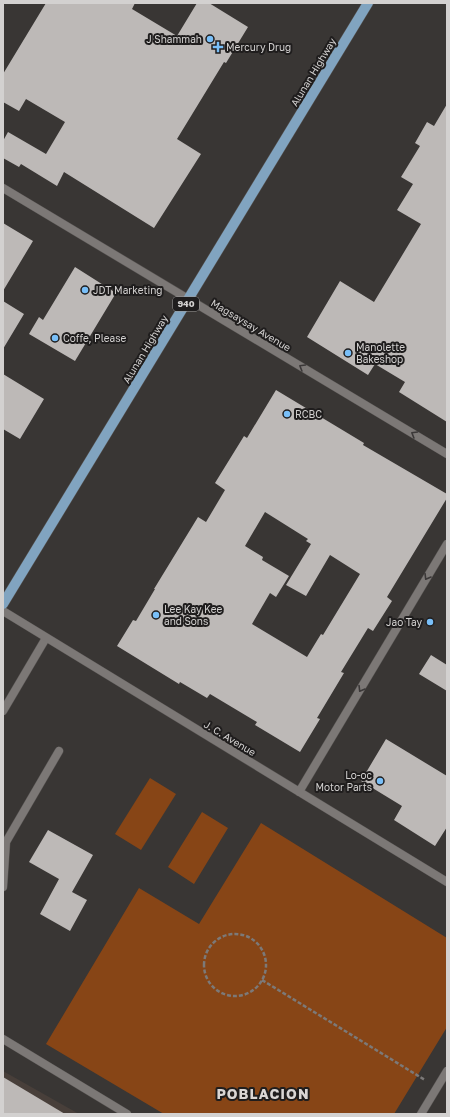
<svg xmlns="http://www.w3.org/2000/svg" width="450" height="1117" font-family="'Golos Text',sans-serif">
<style>
.built{fill:#483f3a}
.green{fill:#874516}
.building{fill:#bdb9b7;fill-rule:evenodd}
.lines{fill:none;stroke-linecap:round;stroke-linejoin:round}
.service-casing{stroke:#565351;stroke-width:9}
.minor-casing{stroke:#565351;stroke-width:9}
.primary-casing{stroke:#565351;stroke-width:11}
.path{stroke:#7c7978;stroke-width:2.5;stroke-dasharray:4 2;stroke-linecap:butt}
.service{stroke:#7c7876;stroke-width:8}
.minor{stroke:#7c7876;stroke-width:8}
.primary{stroke:#81a4c0;stroke-width:10}
.oneway{stroke:#3b3838}
.poi-dot{fill:#79bff8;stroke:#1f1d1d;stroke-width:1.5}
.labels{text-anchor:middle;stroke-width:4;stroke-linejoin:round;paint-order:stroke}
.shield{fill:#1f1d1d;stroke:#9d9b9a;stroke-width:1}
.shield-label{font-size:9px;font-weight:bold;fill:#d3d1d0}
.poi-label{font-size:10px;fill:#d3d1d0;stroke:#1f1d1d;text-anchor:start}
.street-label{font-size:10px;fill:#d3d1d0;stroke:#1f1d1d}
.district-label{font-size:14px;font-weight:bold;letter-spacing:1px;fill:#dad6d4;stroke:#1f1d1d}
</style>
<rect width="100%" height="100%" fill="#393634"/>
<path class="built" d="M3 1071 79 1114H3Z"/>
<path class="green" d="M150 778 176 794 141 850 115 834Z
M202 812 228 828 194 884 168 867Z
M261 823 447 938V1027L394 1114H164L46 1044 139 888 199 924Z"/>
<path class="building" d="M46 3H135L132 9 177 36 197 3H209L248 27 226 63 224 62 177 139 201 154 154 228 64 172 57 186 21 164 19 167 3 158V141L8 132 46 154 65 122 26 99 19 111 3 102V74Z
M447 104V422L399 392 405 382 375 364 368 375 307 337 340 281 374 302 421 224 397 210 413 184 401 177 420 146 415 143 427 122 434 126Z
M3 223 33 241 3 291Z
M75 267 116 293 75 361 29 334 39 317 43 320Z
M3 301 24 314 3 349Z
M3 374 44 399 20 439 3 429Z
M276 390 364 443 363 445 447 494V498L387 597 392 601 373 631 368 628 341 672 344 673 317 718 320 719 300 752 255 725 257 722 210 694 207 698 180 682 179 684 117 646 133 620 136 621 155 589H154L198 517 206 522 225 490 215 483 244 436 247 438ZM265 512 308 539 306 541 311 544 286 585 306 596 330 555 360 574 323 635 321 634 307 657 252 624 270 593 276 597 289 576 262 560 263 557 245 546Z
M431 655 447 665V691L419 674Z
M386 739 447 776V827L435 846 394 820 402 806 361 781Z
M48 830 93 855 72 892 87 900 70 931 40 914 59 879 29 862Z
M3 1077 65 1114H3Z"/>
<g class="lines">
<g class="service-casing">
<path id="service" d="M3 711 46 638
M3 887 6 842 59 751"/>
</g>
<g class="minor-casing">
<path id="minor" d="M3 188 447 454
M3 611 447 882
M299 792 447 544
M3 1039 127 1114
M421 1114 447 1071"/>
</g>
<g class="primary-casing">
<path id="primary" d="M3 604 368 3"/>
</g>
<path class="path" d="M204 965a31 31 0 1 1 62 0a31 31 0 1 1-62 0Z
M262 980 425 1080"/>
<use href="#service" class="service"/>
<use href="#minor" class="minor"/>
<use href="#primary" class="primary"/>
</g>
<defs><path id="oneway-chevron" d="M-2-3.5L2.5 0L-2 3.5" fill="none" stroke-width="1.6" stroke-linecap="round" stroke-linejoin="round"/></defs>
<g class="oneway">
<use href="#oneway-chevron" transform="translate(302 367) rotate(-149)"/>
<use href="#oneway-chevron" transform="translate(414 434) rotate(-149)"/>
<use href="#oneway-chevron" transform="translate(427 577) rotate(121)"/>
<use href="#oneway-chevron" transform="translate(361 689) rotate(121)"/>
</g>
<g class="poi-dot">
<circle cx="210" cy="39" r="4"/>
<path d="M216 41h4v4h4v4h-4v4h-4v-4h-4v-4h4z"/>
<circle cx="85" cy="290" r="4"/>
<circle cx="55" cy="338" r="4"/>
<circle cx="348" cy="353" r="4"/>
<circle cx="287" cy="414" r="4"/>
<circle cx="156" cy="615" r="4"/>
<circle cx="430" cy="622" r="4"/>
<circle cx="380" cy="781" r="4"/>
</g>
<g class="labels">
<rect class="shield" x="173" y="297" width="26" height="14" rx="3"/>
<g class="shield-label">
<text x="186" y="307">940</text>
</g>
<g class="poi-label">
<text x="202" y="43" text-anchor="end">J Shammah</text>
<text x="226" y="51">Mercury Drug</text>
<text x="93" y="294">JDT Marketing</text>
<text x="63" y="342">Coffe, Please</text>
<text x="356" y="351">Manolette<tspan x="356" dy="12">Bakeshop</tspan></text>
<text x="295" y="418">RCBC</text>
<text x="164" y="613">Lee Kay Kee<tspan x="164" dy="12">and Sons</tspan></text>
<text x="422" y="626" text-anchor="end">Jao Tay</text>
<text x="372" y="779" text-anchor="end">Lo-oc<tspan x="372" dy="12">Motor Parts</tspan></text>
</g>
<g class="street-label">
<text transform="translate(313 72) rotate(-59)" y="4">Alunan Highway</text>
<text transform="translate(251 325) rotate(31)" y="4">Magsaysay Avenue</text>
<text transform="translate(145 349) rotate(-59)" y="4">Alunan Highway</text>
<text transform="translate(230 738) rotate(31)" y="4">J. C. Avenue</text>
</g>
<g class="district-label">
<text x="263" y="1099">POBLACION</text>
</g>
</g>
<rect width="450" height="1117" fill="none" stroke="#d3d1d0" stroke-width="8"/>
</svg>
